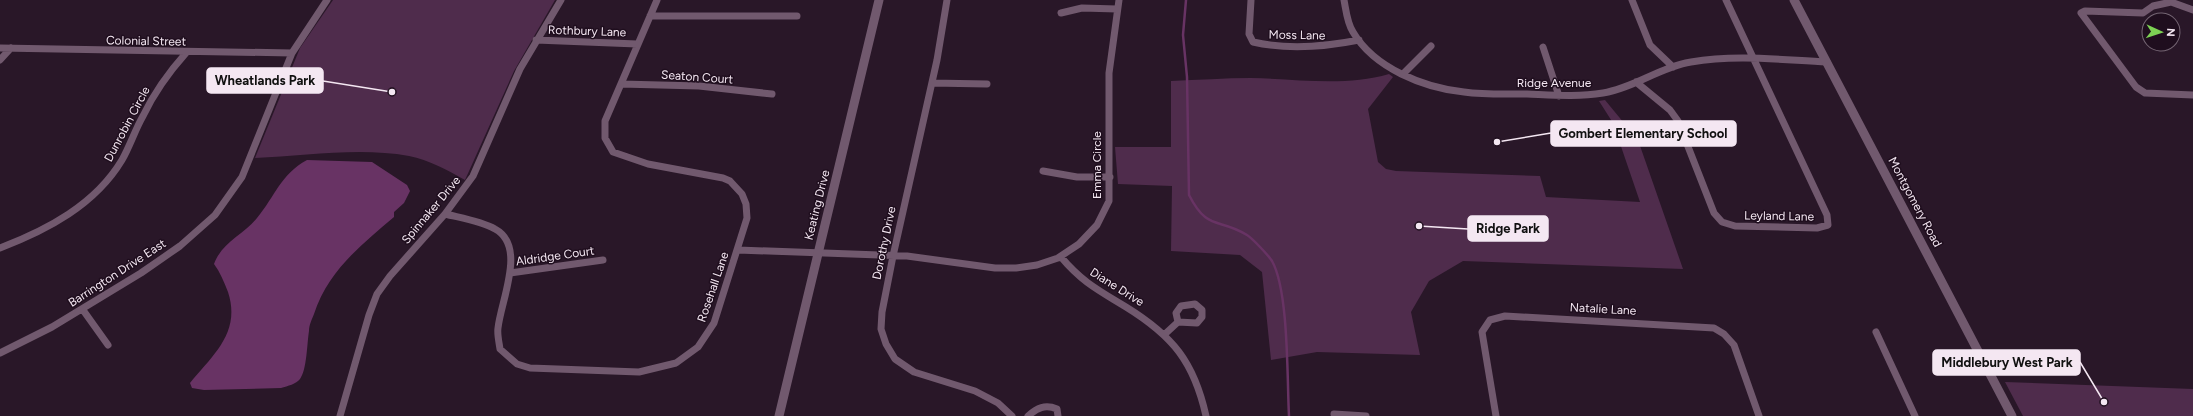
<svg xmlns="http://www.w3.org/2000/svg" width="2193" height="416" font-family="Figtree,sans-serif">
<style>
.green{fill:#4f2c4c}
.water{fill:#683364}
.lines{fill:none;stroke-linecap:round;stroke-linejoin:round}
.stream{stroke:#683364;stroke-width:2.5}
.minor{stroke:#71596e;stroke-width:7}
.tertiary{stroke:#71596e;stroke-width:9}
.labels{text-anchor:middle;stroke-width:3;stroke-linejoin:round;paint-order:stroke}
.street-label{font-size:12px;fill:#f4e7f2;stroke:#1f0e1e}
.leader{fill:none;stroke:#f4e7f2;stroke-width:1.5}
.callout-dot{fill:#f4e7f2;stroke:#1f0e1e;stroke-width:1.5}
.callout{fill:#f4e7f2;stroke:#f4e7f2;stroke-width:1.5}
.callout-label{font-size:13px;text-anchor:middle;font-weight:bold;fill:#111}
</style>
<rect width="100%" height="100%" fill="#291728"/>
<path class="green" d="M333 0H555L514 71 465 180C447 170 429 160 409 156 359 147 305 156 255 158L300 48Z
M1389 74 1393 77 1368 109 1378 162 1386 169 1396 171 1540 176 1546 197 1640 202 1613 123 1599 101 1605 100 1638 140 1683 269 1463 261 1429 281 1411 312 1420 355 1317 352 1271 360 1262 272 1240 255 1171 251 1172 186 1118 184 1115 147H1171V81C1198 80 1225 78 1251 78 1297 79 1345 87 1389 74Z
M2005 382 2193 389V416H2023Z"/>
<path class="water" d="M307 160 372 162 407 185 410 191 404 203 394 212V217C361 245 328 271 314 314 312 319 309 325 309 331 307 343 307 370 300 379 296 384 288 386 281 388L204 390 192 388 190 383C214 354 241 332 228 292 224 282 220 272 214 264 222 242 243 235 257 218 276 195 280 175 307 160Z"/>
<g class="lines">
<path class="stream" d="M1186 0 1183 35 1187 77 1189 195C1208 232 1218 217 1247 235 1252 238 1269 256 1272 261 1289 291 1287 380 1289 416"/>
<path class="minor" d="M947 0 937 60 893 256 882 312 881 329 886 344 895 359 914 372 975 391 998 403 1012 416
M1251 0 1249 34 1253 42C1288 50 1324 47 1359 40
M1344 0C1346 10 1347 23 1353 32 1374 68 1424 88 1464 92 1485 95 1506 94 1527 94 1553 95 1578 97 1603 93 1634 88 1660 67 1691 62 1736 54 1782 60 1827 62
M1632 0 1650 45 1673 67
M2193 10 2171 2 2153 6 2143 13 2085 11 2081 13 2136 87 2145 93 2193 95
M1061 13 1082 8 1117 9
M650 16H797
M536 40 637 44
M1543 47 1559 96
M0 48 292 53
M0 60 11 48
M1403 74 1431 46
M1636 82 1670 110 1678 121 1714 213 1722 222 1735 226 1817 228 1828 225 1827 215 1726 0
M932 83 987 84
M621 84 699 86 772 94
M1043 171 1077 177H1110
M445 214C461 218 481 221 495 229 527 246 501 300 498 328 497 334 499 342 500 349L517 364 530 368 639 372 676 363 698 347 714 323 747 218 746 204 742 194 730 181 723 178 648 164 613 152 605 138V121L657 0
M0 248C47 230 95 205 122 160 130 146 135 130 143 116 154 93 169 72 186 53
M738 250 907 256 995 268H1016L1037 265 1058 258 1079 244 1097 225 1109 201V73L1119 0
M1061 257C1082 282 1098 290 1126 307 1173 336 1194 362 1206 416
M510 273 603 260
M1195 304 1202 310V317L1197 323 1178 322 1176 313 1181 306Z
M83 310 108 345
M1876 332 1915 416
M1165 334 1178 322
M0 353 52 327 141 273 180 246 215 215 242 177 292 53 327 0
M1334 414 1366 416
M340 416 369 315 377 294 390 276 445 214 473 176 520 69 561 0
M1028 416C1037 408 1045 404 1057 409L1058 416
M1496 416 1482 332 1490 320 1505 316 1714 328 1724 334 1734 345 1759 416"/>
<path class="tertiary" d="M1794 0 2012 416
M779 416 879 0"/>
</g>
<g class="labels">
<g class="street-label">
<text transform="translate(587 31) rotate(2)" y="4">Rothbury Lane</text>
<text transform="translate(1297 35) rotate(1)" y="4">Moss Lane</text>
<text transform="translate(146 41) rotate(1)" y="4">Colonial Street</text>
<text transform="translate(697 77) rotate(4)" y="4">Seaton Court</text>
<text x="1554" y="87">Ridge Avenue</text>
<text transform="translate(127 124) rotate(-62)" y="4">Dunrobin Circle</text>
<text transform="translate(1097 165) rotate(-90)" y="4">Emma Circle</text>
<text transform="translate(1915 202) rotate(62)" y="4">Montgomery Road</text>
<text transform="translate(817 205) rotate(-76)" y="4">Keating Drive</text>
<text transform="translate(431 210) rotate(-50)" y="4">Spinnaker Drive</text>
<text transform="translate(1779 216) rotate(1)" y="4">Leyland Lane</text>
<text transform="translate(884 243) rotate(-78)" y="4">Dorothy Drive</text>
<text transform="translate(555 256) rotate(-8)" y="4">Aldridge Court</text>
<text transform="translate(117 273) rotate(-33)" y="4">Barrington Drive East</text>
<text transform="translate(713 287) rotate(-71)" y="4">Rosehall Lane</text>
<text transform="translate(1117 287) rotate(32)" y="4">Diane Drive</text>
<text transform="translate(1603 309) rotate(3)" y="4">Natalie Lane</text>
</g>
</g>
<path class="leader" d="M392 92L323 81M1497 142L1551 133M1419 226L1468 229M2104 402L2080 362"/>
<g class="callout-dot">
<circle cx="392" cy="92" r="4"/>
<circle cx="1497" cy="142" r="4"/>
<circle cx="1419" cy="226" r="4"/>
<circle cx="2104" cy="402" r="4"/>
</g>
<g class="callout">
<rect x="207" y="68" width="116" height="25" rx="4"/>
<rect x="1551" y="121" width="185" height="25" rx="4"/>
<rect x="1468" y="216" width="80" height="25" rx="4"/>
<rect x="1933" y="350" width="147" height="25" rx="4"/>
</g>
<g class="callout-label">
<text x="265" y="85">Wheatlands Park</text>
<text x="1643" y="138">Gombert Elementary School</text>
<text x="1508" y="233">Ridge Park</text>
<text x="2007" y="367">Middlebury West Park</text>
</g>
<g transform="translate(2161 32) rotate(93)"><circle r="19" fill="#1f0e1e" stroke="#746573"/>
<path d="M0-3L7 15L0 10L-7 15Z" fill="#7dd154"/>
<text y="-6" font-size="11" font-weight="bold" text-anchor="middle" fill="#f4e7f2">N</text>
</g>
</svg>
